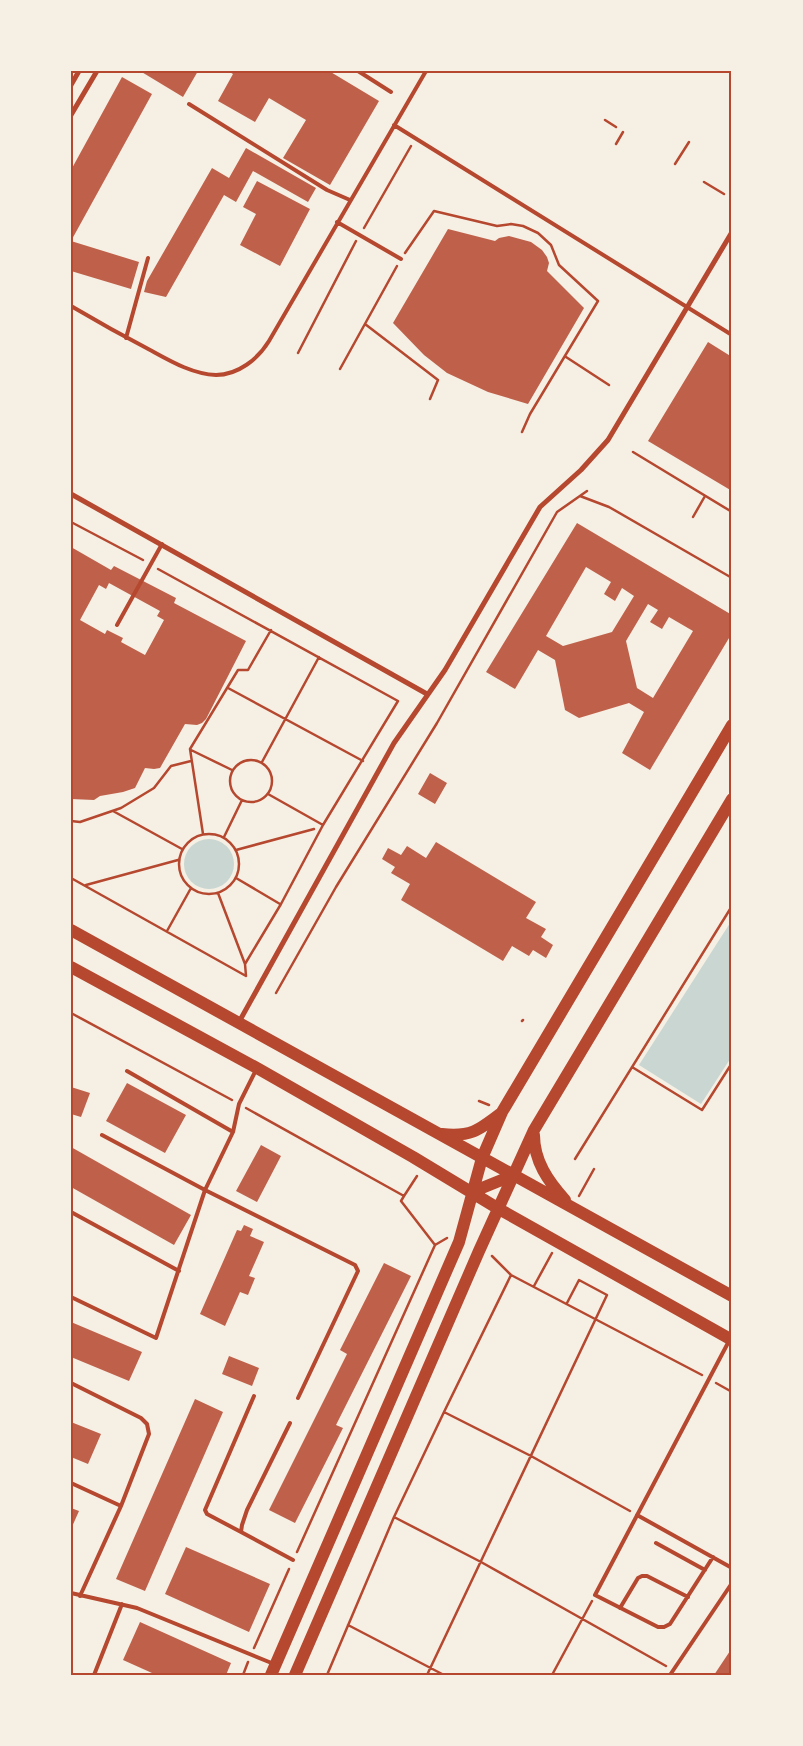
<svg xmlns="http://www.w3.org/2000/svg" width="803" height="1746" font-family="'DM Sans',sans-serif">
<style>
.water{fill:#c9d6d2}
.building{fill:#bf614a;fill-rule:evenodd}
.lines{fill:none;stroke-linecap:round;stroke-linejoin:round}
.path{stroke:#b5482f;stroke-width:2.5}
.service{stroke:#b5482f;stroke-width:4}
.minor{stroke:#b5482f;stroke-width:5}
.primary{stroke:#b5482f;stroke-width:12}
.neatline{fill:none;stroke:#b5482f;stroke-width:2}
</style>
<rect width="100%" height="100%" fill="#f6efe4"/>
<path class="water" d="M184 864a25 25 0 1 1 50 0a25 25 0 1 1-50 0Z
M732 920V1056L701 1104 639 1065Z"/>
<path class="building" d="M140 71H198L183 97Z
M228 71H329L379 101 330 185 283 158 306 120 269 98 255 122 218 101 233 74Z
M122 77 152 94 71 241V170Z
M246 148 316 188 308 202 253 171 236 202 224 195 166 297 144 292 147 281 212 168 229 178Z
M257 181 310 209 280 266 240 245 256 214 243 207Z
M448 229 495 241 499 238 509 236 531 242 542 250 547 257 549 263 547 271 584 308 528 404 488 392 447 373 424 355 393 323Z
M71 241 139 262 131 289 71 271Z
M708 342 732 357V491L648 441Z
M577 523 732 615V633L650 770 622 753 644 712 629 703 579 718 565 710 555 660 538 650 515 689 486 672ZM586 567 611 582 604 594 615 601 622 588 634 596 612 632 563 646 546 636ZM648 604 658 610 650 622 662 629 669 617 693 631 653 698 637 688 626 641Z
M71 547 111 570 114 566 176 598 174 603 246 641 206 719 202 723 197 725 185 724 160 768 154 769 145 768 135 788 123 792 100 796 94 800 71 799ZM109 583 160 611 157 616 164 620 145 655 121 642 123 638 107 630 105 634 80 620 99 585 106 589Z
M430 773 447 783 435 804 418 794Z
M436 842 536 902 526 918 546 929 541 937 553 945 546 958 533 950 529 956 512 946 503 961 401 900 410 884 391 873 395 867 382 859 388 848 401 855 407 846 426 858Z
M127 1083 186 1115 165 1153 106 1121Z
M71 1087 90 1093 81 1117 71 1114Z
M261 1145 281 1156 257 1202 236 1191Z
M71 1147 191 1215 174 1245 71 1187Z
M244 1225 253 1229 250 1236 264 1242 249 1276 255 1278 248 1295 240 1292 225 1326 200 1314 237 1230 241 1231Z
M384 1263 411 1276 336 1425 343 1428 295 1523 269 1510 347 1354 340 1350Z
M71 1322 142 1352 129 1381 71 1357Z
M229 1356 259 1368 252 1386 222 1374Z
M195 1399 223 1412 145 1591 116 1579Z
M71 1422 101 1434 88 1464 71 1457Z
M71 1508 79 1511 71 1529Z
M186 1547 270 1584 249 1632 165 1594Z
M140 1622 231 1663 226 1675H151L152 1673 123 1660Z
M732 1648V1675H714Z"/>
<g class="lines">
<path class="path" d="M605 120 616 127
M616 144 623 132
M675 164 689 142
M704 182 724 194
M364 228 411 146
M405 253 434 211 497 226 511 224 523 226 538 233 551 245 559 265 598 301 530 414 522 432
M365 324 438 380 430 399
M298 353 356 241
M566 357 609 385
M340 369 397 266
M633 452 732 512
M580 496 609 507 732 578
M693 517 705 496
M71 522 143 560
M158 569 398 701 323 825 281 904 245 964 246 976
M228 688 363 761
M191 750 232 770
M230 781a21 21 0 1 1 42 0a21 21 0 1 1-42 0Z
M262 762 319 657
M268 794 323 825
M113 811 182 849
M71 821 80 822 121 808 154 788 171 766 191 761
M179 864a30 30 0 1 1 60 0a30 30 0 1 1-60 0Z
M203 834 190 749 238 670H248L271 630
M224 837 242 800
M236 850 314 829
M71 878 246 976
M236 878 280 904
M86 885 178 860
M218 893 245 964
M167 931 191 888
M276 993 336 887 437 723 557 512 587 491
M71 1013 232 1100
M522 1021 523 1020
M632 1067 702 1110 732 1063
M479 1101 489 1105
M246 1108 404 1196 401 1201 435 1245
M575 1159 732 906
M404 1196 417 1176
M579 1196 594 1169
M435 1245 447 1238
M492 1256 511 1275 702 1375
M534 1286 552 1253
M716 1383 732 1392
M444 1412 531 1456 630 1511
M394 1517 481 1562 666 1666
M297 1552 435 1245
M348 1625 444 1675
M254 1648 289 1569
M243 1675 248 1662
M327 1675 394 1517 444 1412 511 1275
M427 1675 607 1295 579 1280 567 1303
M552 1675 592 1601"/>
<path class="service" d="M358 71 391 92
M189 104 327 190 350 200
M394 125 732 335
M337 222 401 259
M71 306C98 322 125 337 152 351 172 362 193 374 216 375 238 375 258 359 269 341L426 71
M126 338 148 258
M117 625 162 544
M127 1071 233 1132
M102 1135 205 1190 355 1265 358 1271 298 1398
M71 1212 179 1271
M71 1297 156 1338 205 1190 233 1132 239 1104 256 1070
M71 1383 141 1418 147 1424 149 1434 121 1506 80 1596
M290 1423 247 1510 242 1525 241 1532 293 1560
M71 1483 121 1506
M637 1515 732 1568
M241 1532 207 1514 205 1510 254 1396
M656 1543 705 1570
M713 1557 670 1624 664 1627H658L595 1595 729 1341
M71 1593 137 1608 274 1664
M620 1608 638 1578 642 1576H647L688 1597
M94 1675 122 1604
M670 1675 732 1583"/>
<path class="minor" d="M71 85 79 71
M71 115 97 71
M71 494 427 694
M239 1022 394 743 445 670 540 507 581 470 608 440 732 232"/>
<path class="primary" d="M71 930 732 1296
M71 967 257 1068 413 1157 499 1209 732 1340
M442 1134C470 1137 478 1131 500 1114
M534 1135C534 1161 548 1181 565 1200
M472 1192 514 1175
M271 1675 459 1242 482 1158 502 1112 732 725
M295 1675 479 1251 534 1130 732 799"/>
</g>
<rect width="803" height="1746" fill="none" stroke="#f6efe4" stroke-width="145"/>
<rect x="72" y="72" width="658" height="1602" class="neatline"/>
</svg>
